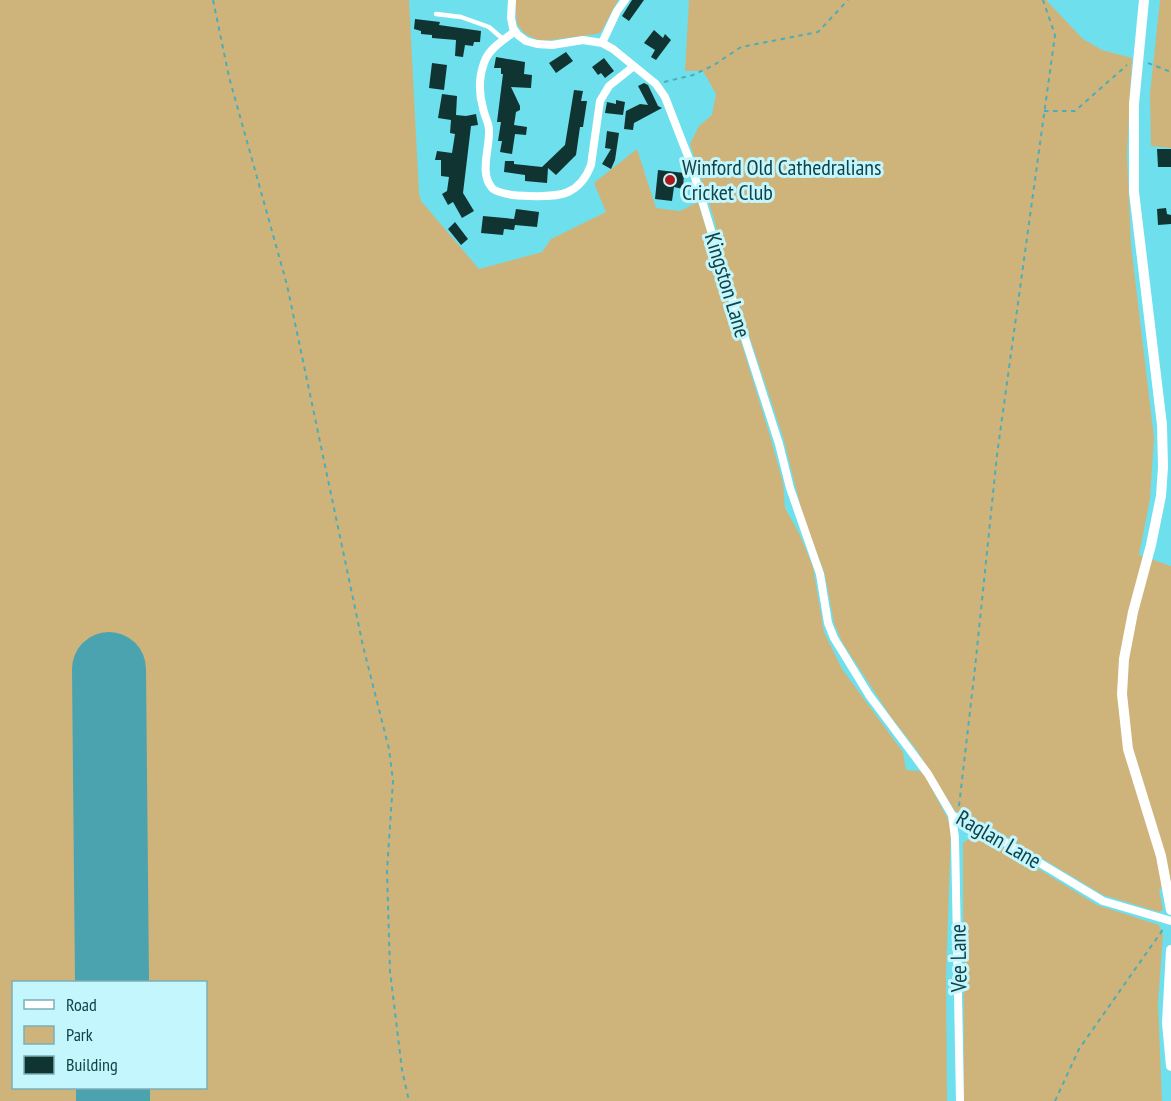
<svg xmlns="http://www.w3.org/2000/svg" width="1171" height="1101" font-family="'PT Sans Narrow',sans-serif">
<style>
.green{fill:#ceb47b}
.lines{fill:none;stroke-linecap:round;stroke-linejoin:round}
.runway{stroke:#4aa3ae;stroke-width:74}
.building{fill:#103431}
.path{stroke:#4facb7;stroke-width:2;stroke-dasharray:4.5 4.5;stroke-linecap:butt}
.service{stroke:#fff;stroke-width:4.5}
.minor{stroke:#fff;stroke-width:8}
.tertiary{stroke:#fff;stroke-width:10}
.poi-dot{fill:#ac191d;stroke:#c4f6fd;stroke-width:2}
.labels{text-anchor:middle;stroke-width:6;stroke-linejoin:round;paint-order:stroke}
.poi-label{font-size:22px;fill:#104248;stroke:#c4f6fd;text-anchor:start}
.street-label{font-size:22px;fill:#104248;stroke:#c4f6fd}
</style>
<rect width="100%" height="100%" fill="#6edfed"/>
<path class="green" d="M0 0H409L419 193 421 201 479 269 542 252 551 239 606 212 594 183 637 149 656 208 680 211 698 202 770 436 783 483 785 508 799 533 813 567 824 632 842 669 903 752 906 770 920 771 925 776 948 819 951 830 946 976 947 1101H122V1088H206V982H121L118 672 116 667 111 665 102 669 99 676 103 982H14V1088H104V1101H0Z
M515 0H618L601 32 597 34 542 41 533 38 524 33 517 24Z
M689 0H1046L1083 39 1102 50 1132 58 1127 155 1131 245 1154 438 1150 499 1139 555 1171 566V887L1159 889 1163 910 1159 912 1103 895 995 830 955 811 916 749 891 717 842 642 834 623 825 575 803 516 783 437 725 263 714 219 690 144 699 126 712 115 716 94 703 71H685Z
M1160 0H1171V148L1151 146 1150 94Z
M974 835 995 842 1097 905 1159 925 1163 935 1158 1003 1162 1101H964L963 843Z"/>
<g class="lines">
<path class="runway" d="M109 669 112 982
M113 1088V1101"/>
</g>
<path class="building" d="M632 0H644L629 21 622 16Z
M415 19 440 22 439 25 481 31 480 42H474L473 46 465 45 463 57 455 56 456 40 432 38V35L421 34V31L414 29Z
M654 30 663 38 665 34 671 40 656 60 651 57 655 50 644 43Z
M566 52 573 61 556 73 549 63Z
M496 57 525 62 524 74 532 75 531 88 511 87 520 106V110L516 112 514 125 527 127 526 135 515 134 512 154 500 152 502 141H498L501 122H497L503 74H501V68H494Z
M604 58 614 71 605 78 601 73 598 75 592 67Z
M432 63 447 65 444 90 429 88Z
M644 83 648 85 658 106 662 108 634 123 633 130 624 129 626 111 640 104 648 105 638 86Z
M574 90 583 91 581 101H587L583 127H580L576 155 556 175 548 168 547 183 525 181V175L504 172 505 161H514V164L542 167 565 145Z
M442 94 457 96 456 115 466 116 476 114 478 125 471 126 463 193 474 211 462 218 453 202 448 205 442 194 447 191 449 177 441 176V160H435L437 151 452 153 455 134 450 133 451 120 438 118Z
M616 100 625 102 623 115 605 113 607 102 616 104Z
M607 131 619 133 615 160 611 169 602 164 611 149 605 148Z
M1157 149H1171V167H1158Z
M658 170 684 173 683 189 674 187 672 201 655 199Z
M1166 208 1167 214 1171 215V224L1158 225 1157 209Z
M516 209 539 212 537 227 515 225 514 230 504 229 503 235 481 233 483 216 514 219Z
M455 222 468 239 461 245 448 229Z"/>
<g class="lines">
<path class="path" d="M213 0 229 77 287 285 363 646 389 749 393 781 387 871 390 971 402 1070 409 1101
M1148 63 1171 72
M664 82 693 75 714 65 741 47 818 32 848 0
M1044 111H1075L1127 65
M959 806 975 668 997 455 1055 35 1043 0
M1055 1101 1079 1049 1164 928"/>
<path class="service" d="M436 14 461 17 489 27 504 40"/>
<path class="minor" d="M512 0 511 18 513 28 518 35 526 41 537 44 552 45 583 40 602 43 613 49 656 84 665 97 691 164 722 267 779 444 790 488 820 574 828 623 834 638 869 695 928 774 952 815 974 827 1000 839 1103 901 1171 921
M515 31C503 41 489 48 484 63 479 77 479 94 483 108 484 115 489 123 489 130 490 148 479 173 492 188 502 198 555 198 568 192 579 187 587 176 591 165L600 101 609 86 634 66
M602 43 617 11 625 0
M952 815 955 838 960 1101"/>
<path class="tertiary" d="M1144 0 1134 104V192L1162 425 1163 467 1161 496 1151 545 1133 612 1124 659 1122 694 1128 749 1161 856 1171 910
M1171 950 1167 1023 1171 1066"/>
</g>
<circle class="poi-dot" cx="670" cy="180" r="6"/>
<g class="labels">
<g class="poi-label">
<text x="682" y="175">Winford Old Cathedralians<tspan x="682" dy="25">Cricket Club</tspan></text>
</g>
<g class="street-label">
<text transform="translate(728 285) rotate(73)" y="8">Kingston Lane</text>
<text transform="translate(999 839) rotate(30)" y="8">Raglan Lane</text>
<text transform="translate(958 958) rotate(-91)" y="8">Vee Lane</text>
</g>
</g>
<rect x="12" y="981" width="195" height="108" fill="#c4f6fd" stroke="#7caeb5" stroke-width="1.5"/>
<rect x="24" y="1000" width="30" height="9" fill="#ffffff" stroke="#7caeb5" stroke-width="1.5"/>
<text x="66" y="1011" font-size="18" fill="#104248">Road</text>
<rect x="24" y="1026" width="30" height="18" fill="#ceb47b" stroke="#7caeb5" stroke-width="1.5"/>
<text x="66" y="1041" font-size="18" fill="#104248">Park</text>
<rect x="24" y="1056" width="30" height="18" fill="#103431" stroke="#7caeb5" stroke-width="1.5"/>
<text x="66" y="1071" font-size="18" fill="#104248">Building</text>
</svg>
